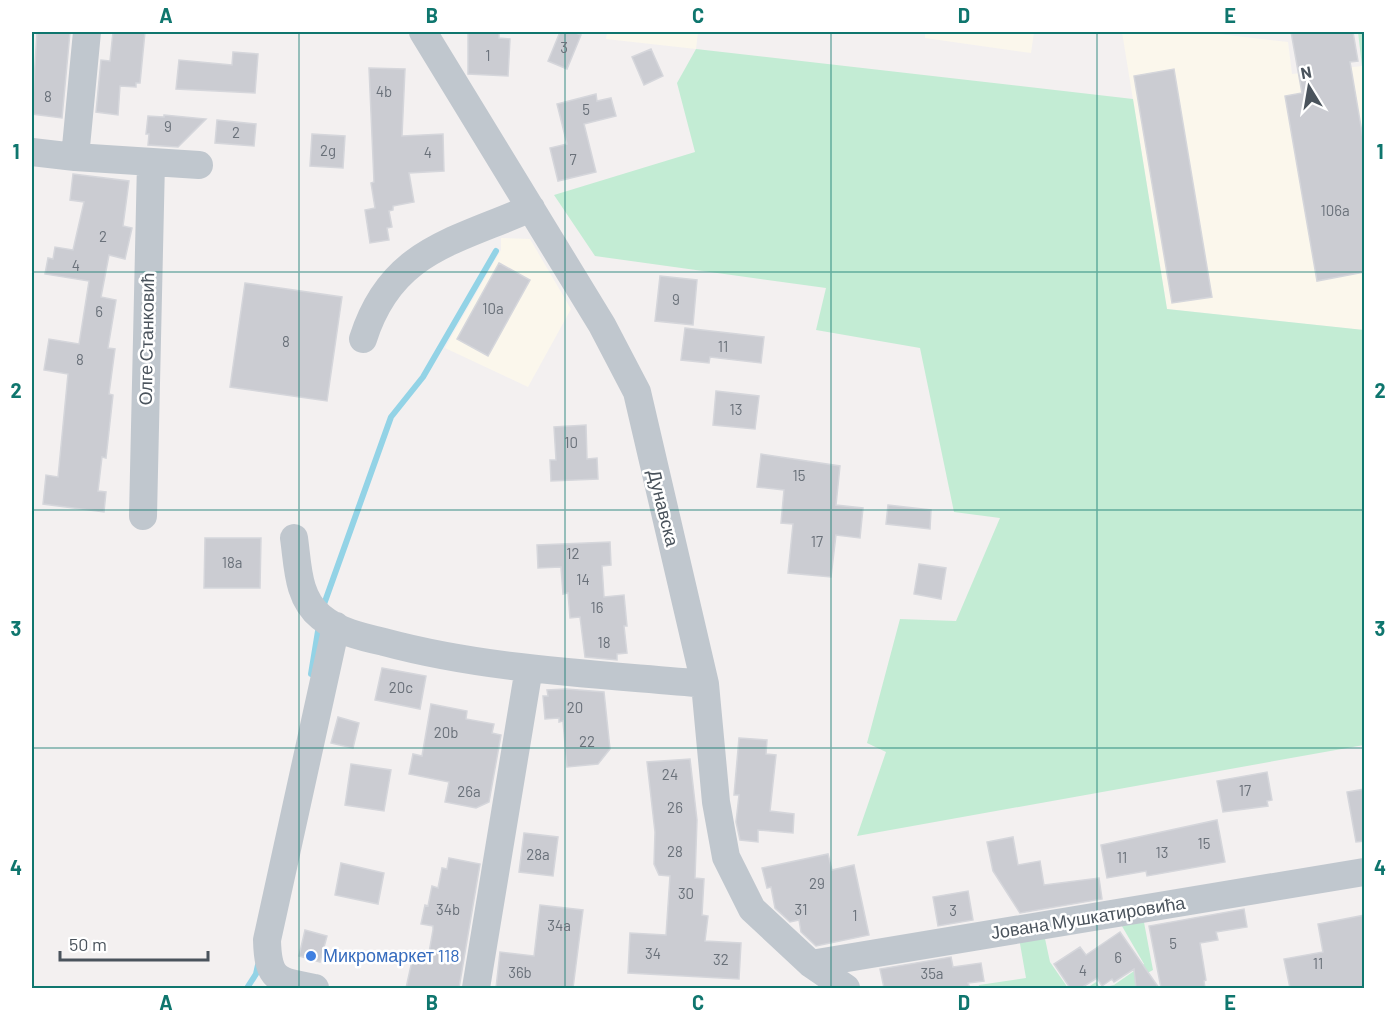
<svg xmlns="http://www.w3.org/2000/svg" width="1396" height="1020" font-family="Barlow,sans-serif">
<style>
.commercial{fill:#fbf7ec}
.green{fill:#c3ecd4}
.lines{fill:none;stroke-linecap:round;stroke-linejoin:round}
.stream{stroke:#93d3e6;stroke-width:6}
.building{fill:#cbccd2;stroke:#d5d6db;stroke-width:1.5}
.minor{stroke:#c0c7ce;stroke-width:28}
.grid{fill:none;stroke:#0f766e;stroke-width:1.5;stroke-opacity:0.55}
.shop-dot{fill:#3f7fe0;stroke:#fff;stroke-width:2}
.labels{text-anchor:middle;stroke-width:5;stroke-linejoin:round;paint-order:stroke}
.number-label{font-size:15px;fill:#6a717a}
.street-label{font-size:18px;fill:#4a535c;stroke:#fff}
.shop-label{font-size:18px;fill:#366cbe;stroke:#fff;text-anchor:start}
.neatline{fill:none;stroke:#0f766e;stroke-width:2}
.grid-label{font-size:20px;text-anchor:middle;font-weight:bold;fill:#0f766e}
</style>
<rect width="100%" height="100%" fill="#f3f0f0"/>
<path class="commercial" d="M607 32H698L696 49 606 39Z
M925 32H1034L1031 53 925 38Z
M1122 32H1202L1288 42 1292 74 1362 66 1364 79V330L1167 309Z
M501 238 530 239 571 309 528 387 445 348 501 250Z"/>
<path class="green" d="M1358 32H1364V65L1362 66Z
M696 49 1133 99 1167 309 1364 330V745L857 836 886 752 867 743 900 619 956 621 1000 518 954 512 920 348 816 330 826 288 595 256 554 195 695 152 677 83Z
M1143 917 1153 970 1140 977 1138 985 1133 988H1087L1096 982 1100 988 1114 985 1144 964 1119 921Z
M1044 934 1050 962 1068 988H978L979 985 1026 978 1019 938Z"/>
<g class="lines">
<path class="stream" d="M323 607 391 417 423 377 496 251
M311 674 319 625
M247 988 256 974 258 965"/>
</g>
<path class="building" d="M37 32H70L62 118 32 114Z
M113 32H145L140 83H136V87L120 86 118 115 96 112 101 60 110 61Z
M468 32H499V38L510 39 508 76 468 74Z
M560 32H573L581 35 567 69 548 61Z
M1291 32H1353L1358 61 1350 62 1365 150V272L1317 281 1285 96 1302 93Z
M651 49 663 76 644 85 632 57Z
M233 52 258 54 255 93 176 89 179 60 232 65Z
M369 68 405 69 402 136 443 134 444 171 409 173 414 202 393 206V210L389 211 392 227 387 228 389 240 370 243 365 210 375 208 371 183 374 182Z
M1174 69 1212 297 1172 303 1134 76Z
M596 94 597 101 611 98 616 116 584 124 596 172 558 181 550 148 567 144 557 104Z
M164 115 206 119 178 147 148 145 149 134H146L148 116 164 117Z
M217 120 256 124 254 146 215 143Z
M312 134 345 136 343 168 310 166Z
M73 174 129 181 123 226 132 228 125 259 109 255 101 297 116 300 108 348 115 349 109 394 113 395 106 458 102 457 98 491 106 492 104 512 43 504 46 475 58 477 68 374 44 370 49 339 79 344 89 281 45 274 48 258 53 259 55 247 73 250 84 202 70 200Z
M499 263 530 280 488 356 457 339Z
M660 276 697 280 693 325 655 321Z
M245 283 342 297 327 401 230 387Z
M685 328 764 337 761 363 710 357 709 363 681 360Z
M716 391 759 396 755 429 713 425Z
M586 425 587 459 597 458 598 479 551 481 550 460H556L554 427Z
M761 454 840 466 836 505 863 508 860 538 836 535 831 577 788 573 793 524 781 523 784 490 757 487Z
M888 505 931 510 930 529 886 524Z
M205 538H261L260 588H204Z
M610 542 611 565 602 566 604 597 624 595 627 626H624L627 653 617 654V660L585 657 580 617 570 618 568 593 563 594 561 567 538 568 537 545Z
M919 564 946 568 941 599 914 594Z
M382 668 426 676 420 709 375 700Z
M566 689 604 692 610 749 598 764 567 767 563 721 559 722V718L545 719 543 696H548L547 690Z
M431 704 467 711 466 719 494 724 492 733 501 735 489 802 476 808 445 802 449 782 409 774 413 754 422 756Z
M338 717 359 723 353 748 331 743Z
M739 738 767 740 766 754 776 755 770 811 794 814 793 833 758 830V842L740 840 736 822 739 795H734Z
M690 759 697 820 695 878 704 879 702 915 708 916 705 941 741 943 739 979 628 973 630 933 666 935 670 876 659 875 654 864 655 832 647 762Z
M351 764 391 770 384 811 345 805Z
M1267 772 1272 800 1267 801 1268 806 1223 812 1217 781Z
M1365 789V841L1356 842 1347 792Z
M1217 820 1225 862 1147 876 1146 871 1107 878 1101 845Z
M524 833 558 837 553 876 519 872Z
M1013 837 1018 865 1040 861 1044 885 1099 878 1102 899 1020 913 993 871 987 842Z
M828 854 832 870 854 865 869 935 816 946 801 932 799 920 790 922 775 908 771 887 767 888 762 868Z
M449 858 480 864 459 988H406L412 961 427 964 433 930V926L421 924 425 905 428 906 432 886 438 888 442 868 447 869Z
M341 863 384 873 378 904 335 895Z
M968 891 973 920 938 926 933 897Z
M540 905 583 910 573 988H496L500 952 534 956Z
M1244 909 1247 927 1216 932 1218 940 1200 943 1206 980 1204 981 1205 988H1161L1149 926Z
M1365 915V988H1290L1284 959 1323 952 1318 924Z
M305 930 327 936 320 962 299 956Z
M1120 932 1159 988H1136L1134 969 1114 982 1112 979 1102 986 1097 978 1081 988H1070L1054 964 1080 947 1086 955Z
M951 957 953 967 981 963 984 981 968 983 970 988H884L880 969Z"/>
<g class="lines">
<path class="minor" d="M423 32 602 325 637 392 705 684 716 802 726 857 752 909 811 964 846 988
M32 152 75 157 199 165
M75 157 87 32
M363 339C391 250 454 242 531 208
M143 516 151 162
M294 538C298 565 297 598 321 617 339 632 362 637 384 642 488 670 598 674 705 684
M811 964 1364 872
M315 988C277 981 268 980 267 940L336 626
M476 988 529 668"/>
</g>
<path class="grid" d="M299 32V988M565 32V988M831 32V988M1097 32V988M32 272H1364M32 510H1364M32 748H1364"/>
<circle class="shop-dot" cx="311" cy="956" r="6"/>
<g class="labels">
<g class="number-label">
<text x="564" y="53">3</text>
<text x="488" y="61">1</text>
<text x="384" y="97">4b</text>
<text x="48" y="102">8</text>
<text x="586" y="115">5</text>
<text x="168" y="132">9</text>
<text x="236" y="138">2</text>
<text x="328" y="156">2g</text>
<text x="428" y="158">4</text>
<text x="573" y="165">7</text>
<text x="1335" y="216">106a</text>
<text x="103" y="242">2</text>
<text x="76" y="271">4</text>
<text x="676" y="305">9</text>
<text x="493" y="314">10a</text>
<text x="99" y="317">6</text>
<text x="286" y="347">8</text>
<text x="723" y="352">11</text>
<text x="80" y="365">8</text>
<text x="736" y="415">13</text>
<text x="571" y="448">10</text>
<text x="799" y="481">15</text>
<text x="817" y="547">17</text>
<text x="573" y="559">12</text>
<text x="232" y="568">18a</text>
<text x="583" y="585">14</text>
<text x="597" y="613">16</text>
<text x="604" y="648">18</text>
<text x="401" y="693">20c</text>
<text x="575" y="713">20</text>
<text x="446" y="738">20b</text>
<text x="587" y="747">22</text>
<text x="670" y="780">24</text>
<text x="1245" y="796">17</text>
<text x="469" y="797">26a</text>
<text x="675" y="813">26</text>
<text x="1204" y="849">15</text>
<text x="675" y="857">28</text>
<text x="1162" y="858">13</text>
<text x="538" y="860">28a</text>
<text x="1122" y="863">11</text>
<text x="817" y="889">29</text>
<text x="686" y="899">30</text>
<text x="448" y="915">34b</text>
<text x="801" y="915">31</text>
<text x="953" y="916">3</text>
<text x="855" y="921">1</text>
<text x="559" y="931">34a</text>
<text x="1173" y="949">5</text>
<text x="653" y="959">34</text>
<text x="1118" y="963">6</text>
<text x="721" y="965">32</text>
<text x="1318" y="969">11</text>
<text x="1083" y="976">4</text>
<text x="520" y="978">36b</text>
<text x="932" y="979">35a</text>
</g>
<g class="street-label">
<text transform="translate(147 339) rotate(-89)" y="6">Олге Станковић</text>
<text transform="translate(663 508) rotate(76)" y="6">Дунавска</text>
<text transform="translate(1088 918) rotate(-9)" y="6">Јована Мушкатировића</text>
</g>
<g class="shop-label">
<text x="323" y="962">Микромаркет 118</text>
</g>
</g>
<rect width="1396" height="1020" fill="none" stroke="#ffffff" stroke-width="66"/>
<g transform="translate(1309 87) rotate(349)" stroke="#ffffff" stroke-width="4.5" paint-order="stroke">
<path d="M0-4.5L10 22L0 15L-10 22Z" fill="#4a535c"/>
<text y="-9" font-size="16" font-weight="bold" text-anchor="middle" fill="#4a535c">N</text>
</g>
<path d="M60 951v9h148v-9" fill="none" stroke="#4a535c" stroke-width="3"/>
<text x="69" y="951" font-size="18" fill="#4a535c" stroke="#ffffff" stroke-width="4.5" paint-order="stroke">50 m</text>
<rect x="33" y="33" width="1330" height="954" class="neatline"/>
<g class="grid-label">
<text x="166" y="23">A</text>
<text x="432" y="23">B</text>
<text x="698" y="23">C</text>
<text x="964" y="23">D</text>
<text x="1230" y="23">E</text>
<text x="16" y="159">1</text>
<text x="1380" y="159">1</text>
<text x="16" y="398">2</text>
<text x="1380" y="398">2</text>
<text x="16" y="636">3</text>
<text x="1380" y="636">3</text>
<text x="16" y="875">4</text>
<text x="1380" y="875">4</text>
<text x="166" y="1010">A</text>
<text x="432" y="1010">B</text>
<text x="698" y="1010">C</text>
<text x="964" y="1010">D</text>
<text x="1230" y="1010">E</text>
</g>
</svg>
